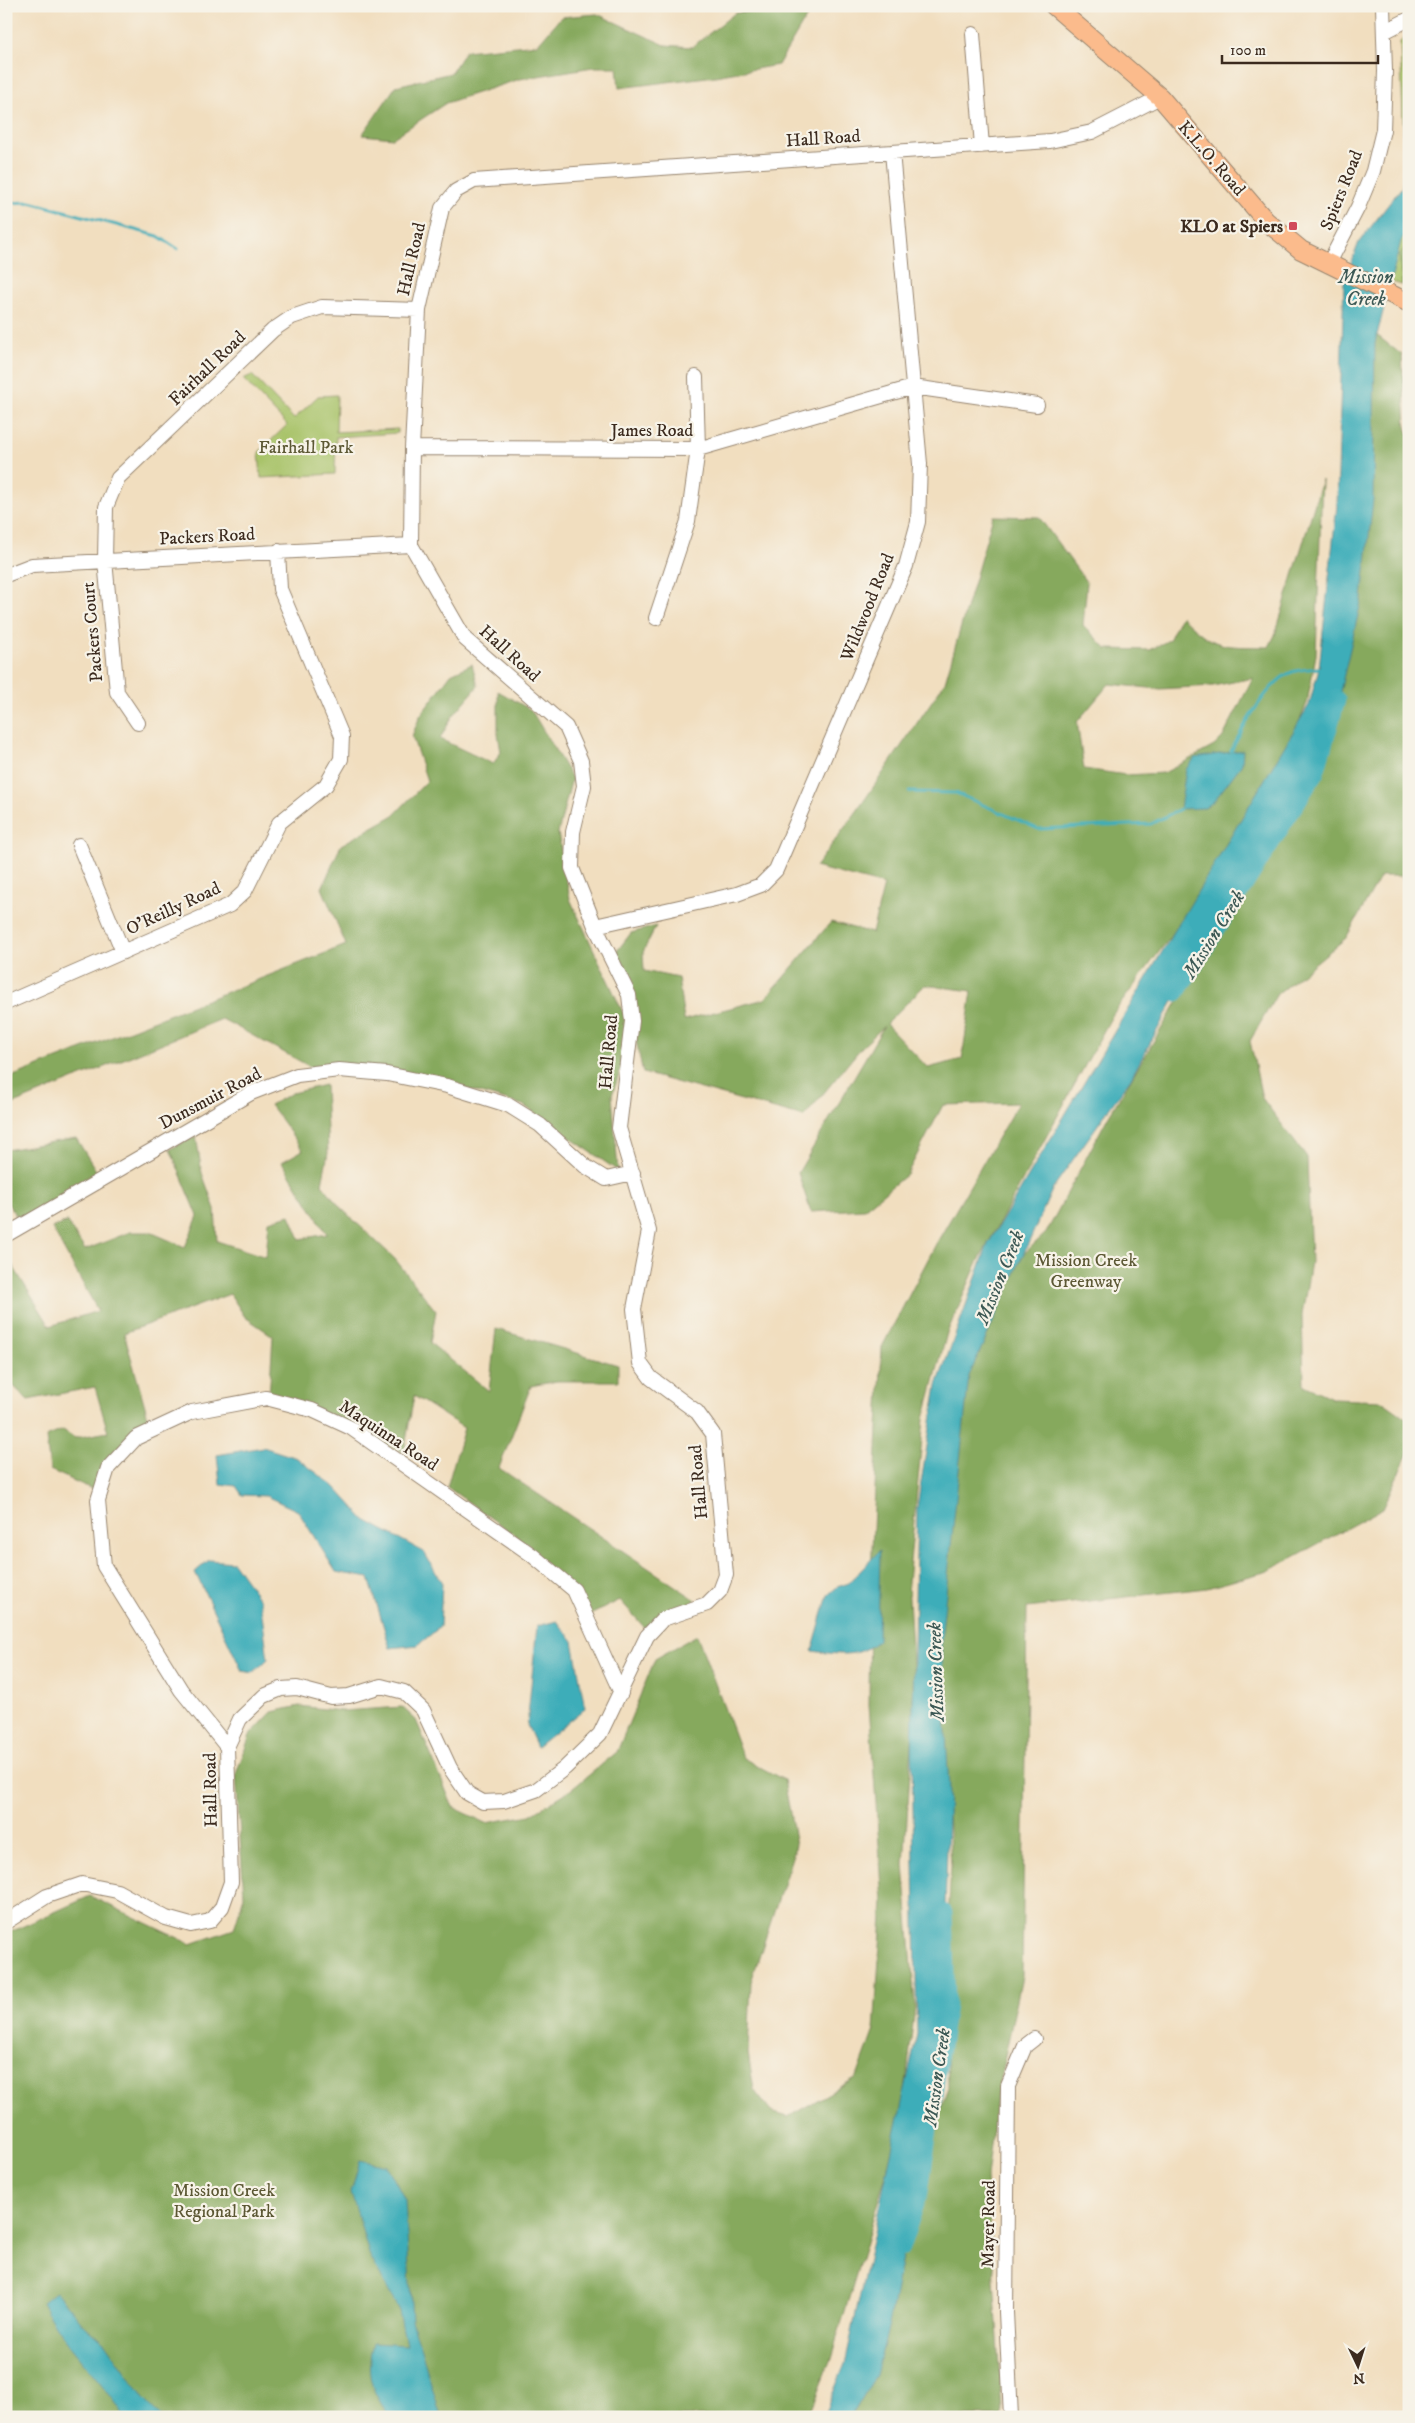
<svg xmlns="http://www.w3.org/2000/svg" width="1415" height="2423" font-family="'IM FELL DW Pica',serif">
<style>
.green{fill:#a8c369;stroke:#727644}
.forest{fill:#86a95d;stroke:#606a3e;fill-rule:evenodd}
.water{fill:#3dadb9;stroke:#3c6c6c}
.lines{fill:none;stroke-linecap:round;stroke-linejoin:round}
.stream{stroke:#3dadb9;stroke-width:3}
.river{stroke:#3dadb9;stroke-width:19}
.minor-casing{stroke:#96846e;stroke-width:16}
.major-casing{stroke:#96846e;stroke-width:20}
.minor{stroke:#fff;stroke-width:14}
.major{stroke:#fbbb8c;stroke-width:18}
.poi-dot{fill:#d1495b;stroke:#f7f3e8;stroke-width:2}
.labels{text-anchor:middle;stroke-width:4.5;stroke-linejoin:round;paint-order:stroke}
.street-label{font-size:18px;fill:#3b2a1e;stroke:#f7f3e8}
.poi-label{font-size:18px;font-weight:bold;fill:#3b2a1e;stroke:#f7f3e8;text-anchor:end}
.park-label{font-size:18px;fill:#5c5834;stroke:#f7f3e8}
.water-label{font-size:19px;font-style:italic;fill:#3c5854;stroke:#f7f3e8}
</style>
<rect width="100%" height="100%" fill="#f7f3e8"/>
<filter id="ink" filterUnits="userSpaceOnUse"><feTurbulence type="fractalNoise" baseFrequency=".02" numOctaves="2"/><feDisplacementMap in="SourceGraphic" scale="10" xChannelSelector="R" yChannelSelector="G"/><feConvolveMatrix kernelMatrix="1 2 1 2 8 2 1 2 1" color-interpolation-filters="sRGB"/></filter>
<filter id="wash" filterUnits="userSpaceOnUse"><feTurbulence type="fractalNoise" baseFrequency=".0096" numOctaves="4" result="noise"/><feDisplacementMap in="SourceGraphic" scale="20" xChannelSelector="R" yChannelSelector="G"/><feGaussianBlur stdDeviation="1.12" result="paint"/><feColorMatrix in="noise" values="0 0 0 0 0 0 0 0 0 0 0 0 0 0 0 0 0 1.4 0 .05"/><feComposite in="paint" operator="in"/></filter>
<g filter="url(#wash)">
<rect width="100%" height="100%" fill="#f1debf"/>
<path class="green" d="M1409 35V287L1367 275 1402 188 1405 164 1400 42Z
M252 375 294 419 318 396 337 395 336 432 398 429V433L336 437 335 474 261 478 259 452 287 425 243 379Z"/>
<path class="forest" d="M813 6 778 65 715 76 619 88 617 67H593L520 79 446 103 393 138 362 135 396 86 451 73 465 51 538 44 561 17 597 14 665 45 692 47 735 13Z
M1409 241V292L1402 284 1399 256Z
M1360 322 1402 355 1406 427 1409 436V900L1402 876H1381L1346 938 1277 994 1250 1041 1262 1098 1307 1158 1311 1262 1302 1315 1304 1385 1334 1399 1382 1401 1409 1420V1451L1382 1509 1268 1571 1207 1588 1027 1608 1022 1977 998 2088 987 2177 1003 2411 1001 2417H847L887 2304 921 2162 948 2088 945 1975 951 1867 934 1542 946 1450 1000 1276 1046 1233 1108 1117 1282 829 1321 728Z
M1322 480 1316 655 1307 703 1288 749 1219 871 1113 1014 977 1264 947 1333 924 1419 908 1582 915 1699 904 1864 915 2007 901 2125 830 2361 808 2417H6V1934L90 1896 191 1944 234 1929 244 1896 236 1774 250 1735 272 1712 299 1706 342 1711 402 1707 416 1720 453 1807 486 1823 530 1815 572 1789 617 1752 655 1659 697 1635 743 1758 784 1780 796 1845 751 1982 748 2053 754 2090 771 2112 788 2117 857 2077 874 2030 883 1902 869 1705 870 1590 882 1347 936 1244 1018 1103 943 1105 907 1174 864 1209 811 1212 798 1173 884 1026 861 1048 804 1117 643 1073 617 951 631 933 656 926 643 952 644 971 678 978 684 1020 765 999 831 922 872 933 884 885 815 867 857 811 945 682 993 516 1039 517 1087 583 1083 625 1107 649 1150 650 1169 640 1181 616C1216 650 1222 646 1269 647L1275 635ZM1253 678 1223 737 1214 746 1164 773 1126 775 1084 769 1077 722 1109 684 1159 689 1213 686ZM925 985 972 991 962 1059 928 1068 886 1024Z
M472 664 478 686 452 717 440 739 493 764 501 752 498 734V691L531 710 572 778 558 833 570 899 633 1034 612 1095 618 1171 523 1105 403 1071 320 1072 222 1019 6 1107V1079L346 945 322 888 341 845 394 815 427 781 412 736 420 716 451 674Z
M325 1085 328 1153 322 1184 341 1208 395 1259 436 1311 430 1343 489 1391 496 1329 618 1365V1381H557L531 1386 499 1468 696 1600 644 1627 620 1600 584 1618 529 1545 447 1487 464 1428 414 1396 404 1452 269 1397 273 1336 245 1317 230 1294 124 1333 150 1424 92 1489 50 1470 46 1437 63 1430 75 1438 108 1432 95 1387 28 1400 6 1379V1255L50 1326 98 1311 52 1228 67 1222 85 1250 130 1232H150L185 1247 198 1216 170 1149 196 1136 202 1173 215 1209 217 1241 266 1257 269 1221 290 1215 300 1239 327 1234 282 1162 303 1150 270 1105 292 1093Z
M76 1138 100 1177 21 1223 6 1201V1150Z"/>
<path class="water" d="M1409 178V231L1401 241 1375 343 1373 500 1362 598 1336 709 1287 812 1222 912 1131 1078 1053 1188 969 1376 941 1641 949 1788 943 1973 924 2142 889 2325 876 2375 851 2417H823L845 2364 917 2034 912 1752 917 1507 937 1385 988 1244 1309 705 1319 668 1337 505 1344 282 1359 242Z
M1243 750 1242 764 1214 801 1205 808 1180 809 1186 769 1195 758Z
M263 1447 297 1458 334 1486 365 1520 424 1552 442 1583 440 1627 418 1645 390 1648 369 1578 336 1572 298 1511 266 1496 242 1495 236 1486 220 1484 217 1455Z
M880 1550 878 1640C860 1659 837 1654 812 1651L828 1595 837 1587 849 1583Z
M209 1560 233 1562 260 1600 268 1659 253 1673 242 1671 195 1572Z
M557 1621 573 1641 585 1708 537 1747 527 1725 537 1626Z
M360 2160 387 2166 405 2200 412 2320 441 2417H390C371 2390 365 2376 373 2343L406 2345 399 2311 369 2254 351 2192Z
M56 2292 85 2326 105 2343 144 2399 161 2417H125C100 2376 62 2345 42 2302Z"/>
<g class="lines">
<path class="stream" d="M6 203 30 202 158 236 178 249
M1231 751C1242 729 1268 681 1292 672 1300 669 1311 669 1319 668
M909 792 956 793 1038 829 1151 824 1180 809"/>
<path class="river" d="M1176 992 1315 772 1336 700
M900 2248 919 2192 946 2004 943 1913"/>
</g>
</g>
<g filter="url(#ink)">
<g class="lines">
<g class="minor-casing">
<path id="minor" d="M1384 32 1409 19
M973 34 982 146
M1328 265 1358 207 1373 171 1383 130 1385 71 1383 6
M412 448 698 449 913 387 1037 405
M6 575 32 565 411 545
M656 618 688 521 698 449 696 377
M138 723 117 692 105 560 106 507 118 478 273 330 292 317 322 307 419 310
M79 845 123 952
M595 926 737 894 761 885 776 870 906 566 918 522 920 464 892 152
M6 1003 230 905 245 891 279 823 326 785 341 759 342 736 280 589 278 551
M6 1235 251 1093 297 1075 339 1070 387 1074 447 1086 508 1105 540 1125 585 1166 606 1179 633 1173
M227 1747 181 1690 104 1566 98 1500 108 1468 136 1438 192 1412 266 1398 312 1410 351 1428 532 1555 574 1590 621 1693
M6 1922 47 1896 82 1884 117 1891 166 1918 191 1925 210 1921 222 1907 231 1882 227 1747 240 1719 264 1696 281 1689 297 1688 331 1697 349 1696 381 1686 404 1692 423 1710 450 1768 467 1793 483 1802 504 1801 536 1790 565 1768 600 1734 647 1636 663 1619 707 1604 720 1591 726 1575 713 1434 697 1412 651 1378 640 1363 634 1309 649 1231 619 1128 632 1021 629 995 595 926 572 868 573 832 584 786 581 761 566 727 465 639 411 545 412 448 419 310 442 208 456 191 474 181 1050 141 1092 132 1160 97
M1011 2417 1006 2312 1008 2086 1025 2046 1034 2039"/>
</g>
<g class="major-casing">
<path id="major" d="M1054 6 1160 97 1266 221 1301 250 1409 303"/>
</g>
<use href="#minor" class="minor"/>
<use href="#major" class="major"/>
</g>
</g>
<rect class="poi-dot" x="1288" y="221" width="10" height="10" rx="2.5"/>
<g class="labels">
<g class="street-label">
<text transform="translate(823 138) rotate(-4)" y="6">Hall Road</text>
<text transform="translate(1212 158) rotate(49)" y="6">K.L.O. Road</text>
<text transform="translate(1341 190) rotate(-68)" y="6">Spiers Road</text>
<text transform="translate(411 259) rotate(-77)" y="6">Hall Road</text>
<text transform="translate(207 368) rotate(-44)" y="6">Fairhall Road</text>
<text x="652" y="436">James Road</text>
<text transform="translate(207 536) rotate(-3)" y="6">Packers Road</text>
<text transform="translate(867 607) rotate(-68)" y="6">Wildwood Road</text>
<text transform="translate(92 632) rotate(-95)" y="6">Packers Court</text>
<text transform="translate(510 653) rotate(42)" y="6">Hall Road</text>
<text transform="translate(173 908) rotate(-25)" y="6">O'Reilly Road</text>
<text transform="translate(608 1052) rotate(-85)" y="6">Hall Road</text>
<text transform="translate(210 1098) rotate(-28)" y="6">Dunsmuir Road</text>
<text transform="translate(389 1435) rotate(33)" y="6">Maquinna Road</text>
<text transform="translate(698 1482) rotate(-95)" y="6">Hall Road</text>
<text transform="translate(210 1790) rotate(-91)" y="6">Hall Road</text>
<text transform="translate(988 2224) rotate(-89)" y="6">Mayer Road</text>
</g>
<g class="poi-label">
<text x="1283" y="232">KLO at Spiers</text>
</g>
<g class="park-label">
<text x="306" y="453">Fairhall Park</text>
<text x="1086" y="1266">Mission Creek<tspan x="1086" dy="21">Greenway</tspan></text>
<text x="224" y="2196">Mission Creek<tspan x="224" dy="21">Regional Park</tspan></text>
</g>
<g class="water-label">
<text x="1366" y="283">Mission<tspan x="1366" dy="22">Creek</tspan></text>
<text transform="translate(1213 934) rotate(-58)" y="7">Mission Creek</text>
<text transform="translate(999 1277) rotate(-68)" y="7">Mission Creek</text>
<text transform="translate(935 1672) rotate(-92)" y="7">Mission Creek</text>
<text transform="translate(936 2077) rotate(-82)" y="7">Mission Creek</text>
</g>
</g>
<rect width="1415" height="2423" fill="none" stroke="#f7f3e8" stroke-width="25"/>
<g transform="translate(1358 2366) rotate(176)" stroke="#f7f3e8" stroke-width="4" paint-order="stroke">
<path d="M0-4L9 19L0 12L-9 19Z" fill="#3b2a1e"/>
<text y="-8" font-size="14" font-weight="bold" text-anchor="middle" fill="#3b2a1e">N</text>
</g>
<path d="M1222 55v8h156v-8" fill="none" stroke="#3b2a1e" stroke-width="2.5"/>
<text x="1230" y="55" font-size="15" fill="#3b2a1e" stroke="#f7f3e8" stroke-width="4" paint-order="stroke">100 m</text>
</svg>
